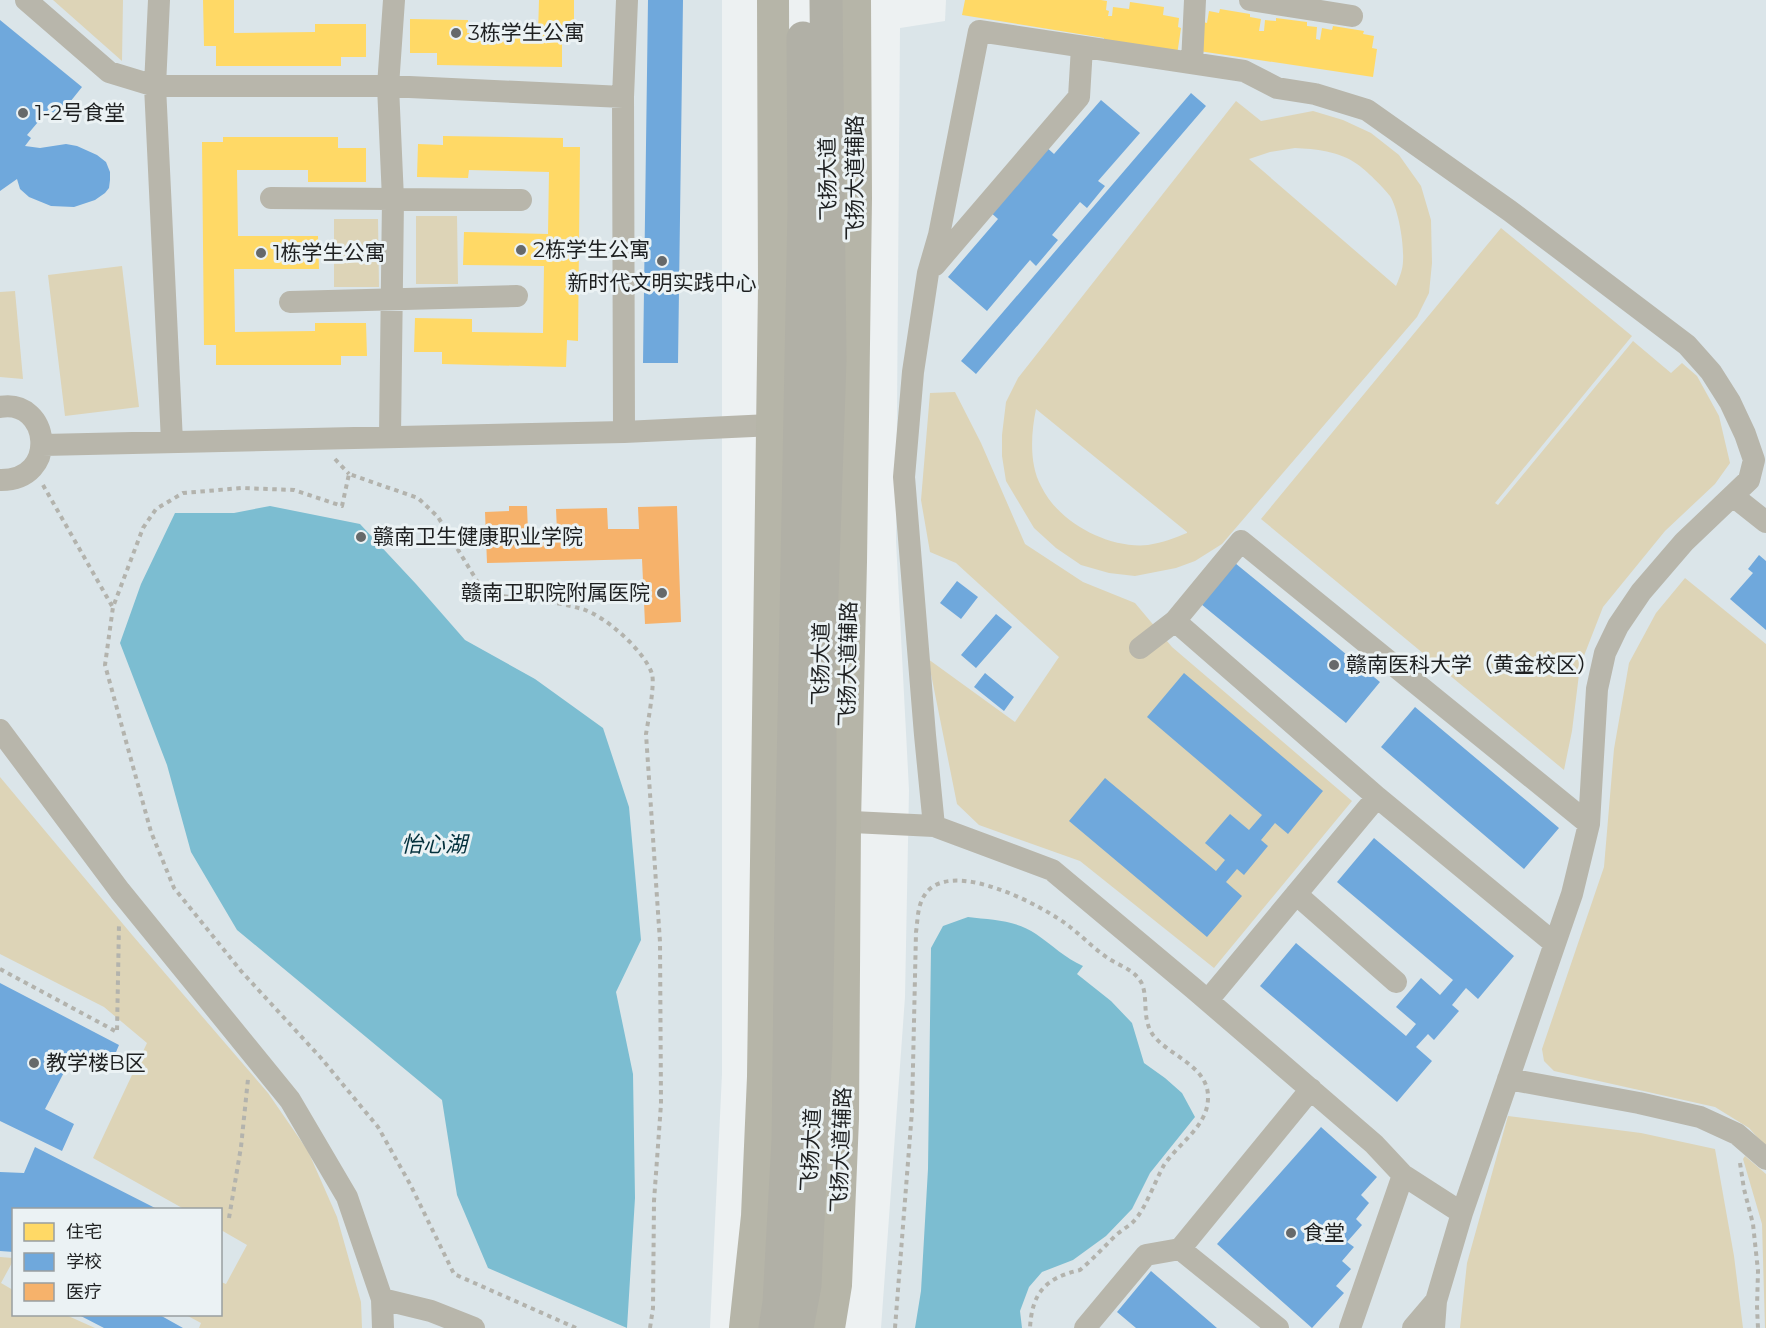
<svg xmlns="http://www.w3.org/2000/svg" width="1766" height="1328" font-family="Montserrat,'Noto Sans SC',sans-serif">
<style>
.built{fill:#dbe5e9;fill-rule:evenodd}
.green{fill:#ddd4b7;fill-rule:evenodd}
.water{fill:#7cbdd1}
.homes{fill:#ffd966}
.schools{fill:#6fa8dc}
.health{fill:#f6b26b}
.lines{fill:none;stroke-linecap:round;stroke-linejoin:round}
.path{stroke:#b3b3ad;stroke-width:4;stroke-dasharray:4.5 4.5;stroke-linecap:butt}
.street{stroke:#b8b6ab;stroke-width:22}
.secondary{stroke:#b6b5a8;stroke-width:32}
.primary{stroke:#b1b0a6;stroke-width:33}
.poi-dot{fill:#66696a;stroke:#ebf2f4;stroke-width:2}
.labels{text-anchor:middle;stroke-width:6;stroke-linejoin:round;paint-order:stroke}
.poi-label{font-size:21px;fill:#1e2021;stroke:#ebf2f4;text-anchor:start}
.street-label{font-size:21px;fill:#1e2021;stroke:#ebf2f4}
.water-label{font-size:22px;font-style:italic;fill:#03303c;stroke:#ebf2f4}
</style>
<rect width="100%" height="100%" fill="#edf1f2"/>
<path class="built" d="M0 0H722V1074L710 1328H0ZM14 1210H220V1314H14Z
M946 0H1766V1328H881L905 997 909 790 896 541 900 28 945 21Z"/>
<path class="green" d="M53 0H123L122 61Z
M1236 101 1261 121 1313 111 1343 120 1371 133 1399 155 1421 186 1431 220 1432 263 1429 293 1417 317 1222 544 1195 561 1176 568 1135 576 1109 573 1081 565 1056 548 1034 528 1006 481 1002 456V435L1006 402 1018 378ZM1295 148C1315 149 1339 151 1357 164 1366 170 1383 187 1390 196 1399 210 1406 252 1402 269 1401 274 1398 281 1396 286L1249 159 1270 152ZM1036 409 1187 532V533C1175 538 1161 543 1148 545 1108 549 1058 522 1041 486 1029 464 1031 433 1036 409Z
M416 216H457L458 284H416Z
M334 219H378L379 287H334Z
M1501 228 1632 336 1495 503 1498 505 1633 341 1671 373 1682 363 1697 376 1719 416 1730 463 1715 484 1665 531 1603 607 1580 666 1572 731 1564 770 1261 519Z
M122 266 139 407 65 416 48 275Z
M15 291 23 379 0 377V292Z
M955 392 981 443 1025 544 1083 582 1135 603 1172 647 1352 801 1214 968 1080 861 979 825 957 804 928 659 1015 722 1059 657 956 563 930 552 921 500 930 393Z
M1685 578 1766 644V1147L1749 1128 1715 1107 1554 1071 1544 1061 1542 1049 1604 867 1614 749 1629 663 1656 613Z
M0 777 133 936 268 1093 308 1151 337 1217 361 1302 362 1328H199L201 1323 186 1315 220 1314 221 1282 226 1284 247 1245 221 1230 220 1210 184 1209 93 1158 147 1043 104 1007 0 954Z
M1508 1116 1641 1133 1715 1149 1734 1256 1743 1328H1460L1467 1263Z
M1745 1156 1766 1174V1328H1765L1762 1224 1743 1159Z
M0 1257 13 1258V1261L1 1283 13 1290 14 1314 66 1315 95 1328H0Z"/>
<path class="water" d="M270 506 360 524 416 584 465 640 535 679 603 728 629 807 641 940 616 992 633 1074 635 1198 627 1328 488 1268 457 1195 442 1100 237 930 191 852 167 765 120 643 141 584 175 513H234Z
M968 917C992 920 1016 920 1036 934 1052 945 1065 958 1083 966L1077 974 1111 1001 1132 1023 1144 1063 1165 1078 1182 1093 1195 1117 1150 1173 1132 1209 1106 1236 1073 1260 1042 1272 1029 1287 1020 1311 1022 1328H915L921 1291 928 1169 931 948 943 926Z"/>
<path class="homes" d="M203 0H234V33L315 32V24H366V57H341V66H216V46H204Z
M539 0H574V42H562V67L437 65V53H410V19L468 20 467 33 538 34Z
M965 0H1101L1107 1 1106 10 1109 11 1108 16H1112L1113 7 1129 9 1130 2 1164 7 1163 15 1179 18 1178 27 1181 28 1177 55 1104 43V38L962 15Z
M1220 9 1250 14V17L1261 19 1259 31H1264L1265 20 1276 21V18L1307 22V26L1317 27 1316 39 1320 40 1322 28 1332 30 1333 26 1364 31 1363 34 1374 36 1372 48 1377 49 1373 77 1199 51 1203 22 1207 23 1209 11 1219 13Z
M443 136 563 138V147H580L578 341 567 340 566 367 442 364V352H414L415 318 472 319V332L543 333 544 266 463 265 464 232 548 234 549 172 469 170 468 178 417 177 418 144 443 145Z
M223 137H338V148H366V182H308V170H237L238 236H318L319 269H234L235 332 315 331V323H366L367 356H341V365H216V345H204L202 142H223Z"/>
<path class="schools" d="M648 0H683L678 363H643Z
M0 20 82 87 58 117 49 109 27 135 31 138 25 146 40 148 66 144 77 146 97 155 106 162 110 172V180L109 188 105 193 95 200 74 207 51 206 29 197 20 189 17 179 0 191Z
M1191 93 1206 106 976 374 961 361Z
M1101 100 1140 133 1098 181 1105 186 1087 208 1080 202 1052 235 1058 240 1036 266 1030 260 987 311 948 277 998 219 989 211 1045 146 1054 154Z
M1759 555 1766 561V630L1730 599 1753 573 1748 569Z
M1235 563 1380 682 1346 723 1201 604Z
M957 581 978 597 961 619 940 603Z
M996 614 1012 627 976 668 961 655Z
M985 673 1014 697 1004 711 974 687Z
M1184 673 1323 791 1288 834 1275 823 1261 840 1268 846 1244 875 1237 869 1226 882 1242 896 1207 937 1069 821 1105 778 1216 871 1225 860 1205 843 1230 814 1249 830 1262 815 1147 717Z
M1415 707 1559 828 1524 869 1381 747Z
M1374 838 1514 956 1478 999 1466 988 1452 1005 1459 1011 1434 1040 1428 1034 1416 1047 1432 1061 1397 1102 1260 986 1296 943 1406 1036 1416 1024 1396 1007 1421 978 1440 995 1453 980 1337 882Z
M0 983 119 1045 108 1071 73 1055 45 1109 74 1124 62 1151 0 1121Z
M1321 1127 1377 1177 1361 1195 1369 1203 1356 1219 1362 1225 1347 1242 1354 1247 1342 1261 1351 1269 1336 1286 1344 1293 1312 1328 1217 1244Z
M35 1147 159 1210H14V1252L0 1251V1172L24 1173Z
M1151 1271 1217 1328H1136L1117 1312Z
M77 1314H158L183 1328H104Z"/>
<path class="health" d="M509 506H527L528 532 557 531 556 509 607 508 608 529H639L638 507 677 506 681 622 645 624 642 559 487 563 485 512 509 511Z"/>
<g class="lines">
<path class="path" d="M335 459 349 474
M43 485 112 606
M0 969 117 1032 119 924
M1740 1163 1744 1189 1753 1224 1758 1271 1757 1307 1758 1328
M229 1218 241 1147 248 1079
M576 1328 454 1274 410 1184 378 1127 321 1058 241 971 174 888 151 832 105 665 113 607 143 528 156 509 183 493 242 488 294 490 342 506 349 474 418 498 438 517 485 594C517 598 551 600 582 609 604 615 645 651 652 674 655 684 648 722 646 734L660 942 661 1104 654 1201 653 1308 650 1328
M895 1328 912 1111 916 932C918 919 917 905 926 893 953 858 1044 906 1070 927 1082 936 1092 947 1105 956 1116 965 1133 968 1141 982 1149 997 1141 1018 1153 1035 1169 1056 1209 1066 1208 1098 1208 1126 1178 1144 1164 1165 1155 1181 1146 1208 1134 1221 1129 1226 1122 1230 1116 1235 1104 1247 1093 1259 1080 1270 1045 1278 1032 1293 1030 1328"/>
<path class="street" d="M26 0 109 72 155 86H388L623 97
M159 0 155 86 172 442
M1250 0 1352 16
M1192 63 1195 0
M271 198 521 200
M935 265 1079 97 1082 47
M290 302 517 296
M0 407C50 398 60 481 0 480
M624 432 772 425
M390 437 393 199 388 86 394 0
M43 445 624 432 623 97 627 0
M1733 496 1766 522
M1175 621 1377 797 1554 943
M1140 648 1175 621 1241 541 1589 824
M0 730 120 891 290 1100 347 1197 382 1299 383 1328
M832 821 934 826 925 735 904 477 913 372 928 273 939 235 979 31 1244 71 1277 88 1315 94 1367 110 1510 211 1687 345 1711 372 1730 402 1745 434 1754 460 1749 480 1684 542 1641 592 1618 626 1605 653 1597 689 1589 824 1572 894 1462 1213 1436 1301 1434 1328
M934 826 1052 870 1193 988 1374 1144 1403 1175 1462 1213
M1296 894 1396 982
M1208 1000 1377 797
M1508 1079 1639 1103 1700 1117 1737 1134 1766 1159
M1180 1249 1278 1328
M382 1299 431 1311 474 1328
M1085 1328 1146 1255 1180 1249 1311 1089
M1350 1328 1403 1175
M1413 1328 1436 1301"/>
<path class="secondary" d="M745 1328 757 1216 763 1077 774 287 773 0
M829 1328 836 1285 843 1119 845 822 851 562 856 198 855 0"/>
<path class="primary" d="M775 1328 779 1303 788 1140 792 820 804 209 803 38
M797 1328 805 1285 816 1047 820 821V654L830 360 826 0"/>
</g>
<g class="poi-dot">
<circle cx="456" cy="33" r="6"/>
<circle cx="23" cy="113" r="6"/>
<circle cx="521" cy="250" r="6"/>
<circle cx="261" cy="253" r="6"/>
<circle cx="662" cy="261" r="6"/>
<circle cx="361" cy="537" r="6"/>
<circle cx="662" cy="593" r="6"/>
<circle cx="1334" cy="665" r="6"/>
<circle cx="34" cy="1063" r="6"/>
<circle cx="1291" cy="1233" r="6"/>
</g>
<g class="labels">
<g class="poi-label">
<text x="468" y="40">3栋学生公寓</text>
<text x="35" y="120">1-2号食堂</text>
<text x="533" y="257">2栋学生公寓</text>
<text x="273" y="260">1栋学生公寓</text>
<text x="662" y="290" text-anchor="middle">新时代文明实践中心</text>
<text x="373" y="544">赣南卫生健康职业学院</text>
<text x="650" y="600" text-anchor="end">赣南卫职院附属医院</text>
<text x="1346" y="672">赣南医科大学（黄金校区）</text>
<text x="46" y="1070">教学楼B区</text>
<text x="1303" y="1240">食堂</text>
</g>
<g class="street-label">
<text transform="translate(855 178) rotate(-90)" y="7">飞扬大道辅路</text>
<text transform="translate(828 179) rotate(-91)" y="7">飞扬大道</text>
<text transform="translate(821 664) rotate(-89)" y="7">飞扬大道</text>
<text transform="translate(848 664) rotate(-89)" y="7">飞扬大道辅路</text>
<text transform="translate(811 1150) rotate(-87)" y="7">飞扬大道</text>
<text transform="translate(841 1150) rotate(-88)" y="7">飞扬大道辅路</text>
</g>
<g class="water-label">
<text x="434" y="852">怡心湖</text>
</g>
</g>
<rect x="12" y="1208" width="210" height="108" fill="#ebf2f4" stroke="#999ea0" stroke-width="1.5"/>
<rect x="24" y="1223" width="30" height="18" fill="#ffd966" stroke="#999ea0" stroke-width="1.5"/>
<text x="66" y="1238" font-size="18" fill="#1e2021">住宅</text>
<rect x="24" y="1253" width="30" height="18" fill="#6fa8dc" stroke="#999ea0" stroke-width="1.5"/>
<text x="66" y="1268" font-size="18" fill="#1e2021">学校</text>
<rect x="24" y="1283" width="30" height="18" fill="#f6b26b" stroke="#999ea0" stroke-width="1.5"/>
<text x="66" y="1298" font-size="18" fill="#1e2021">医疗</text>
</svg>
